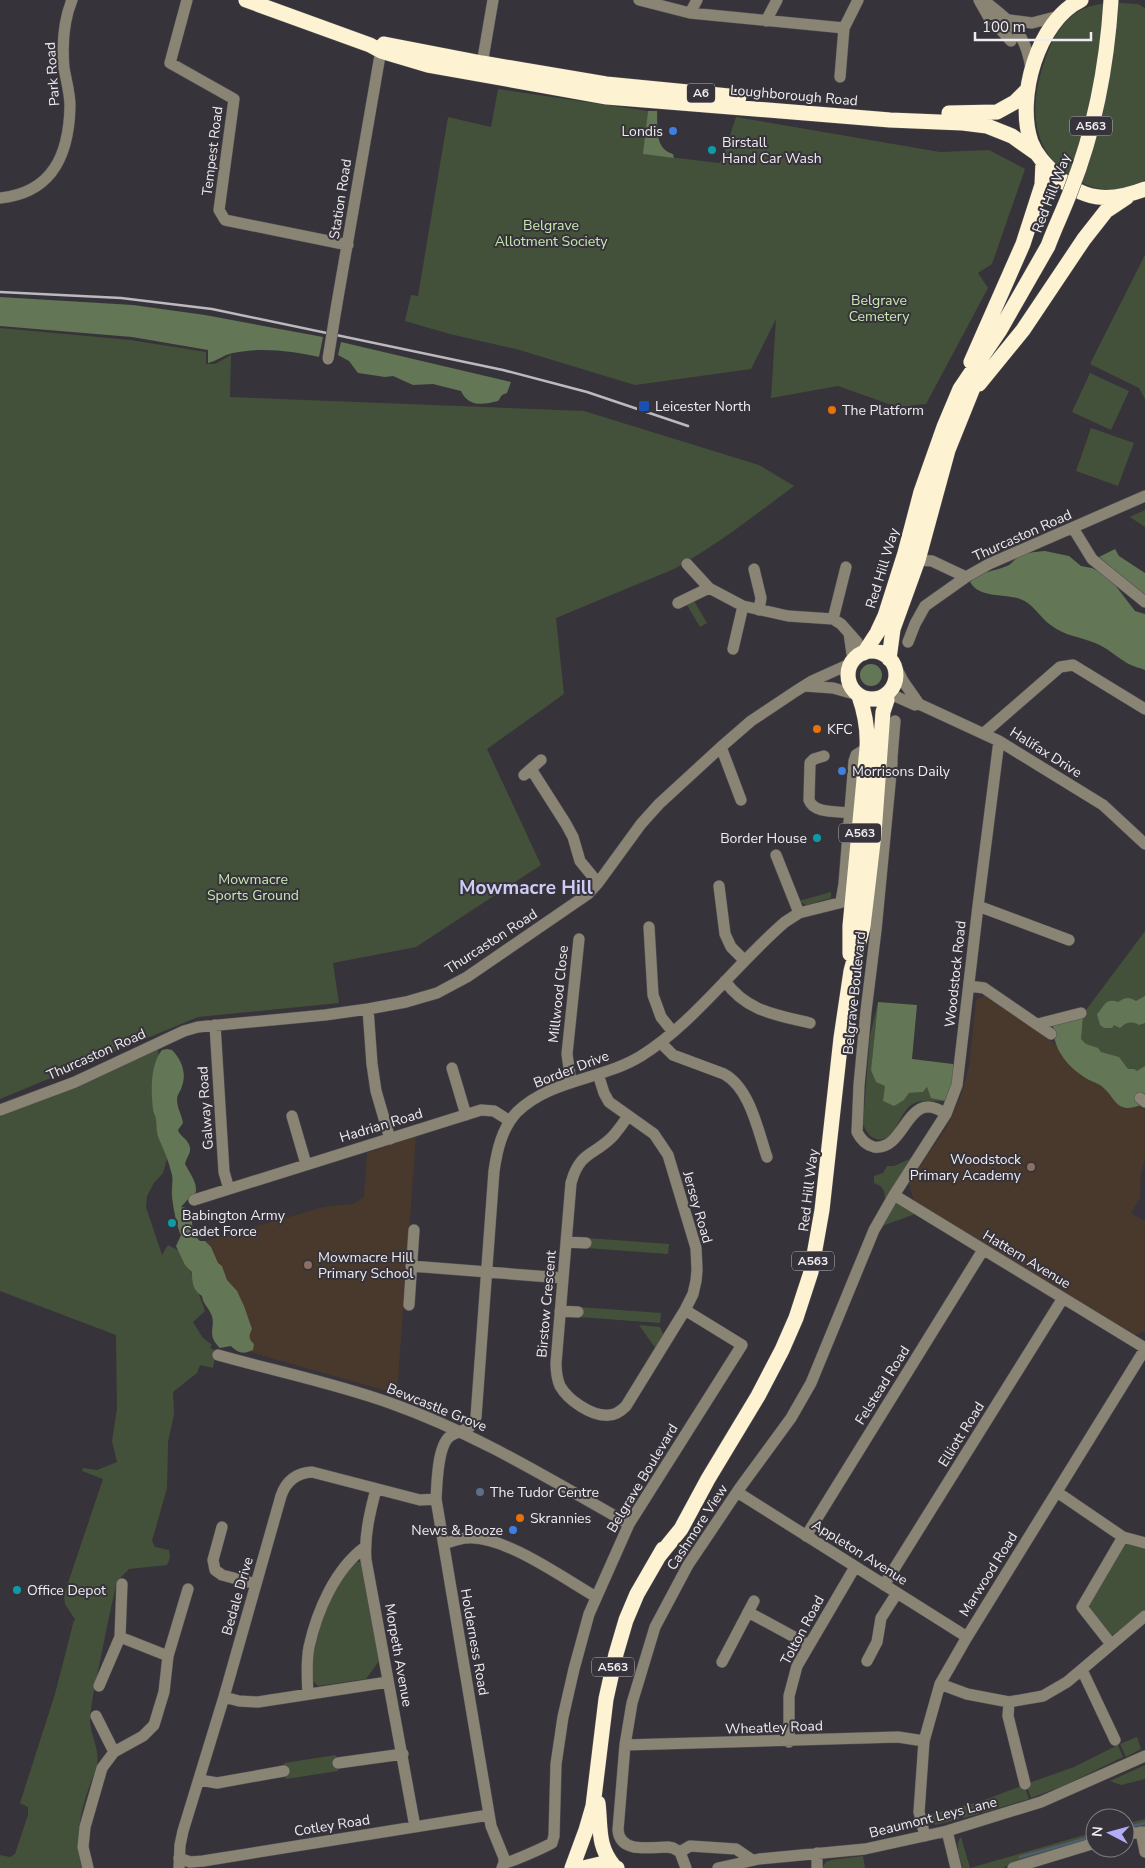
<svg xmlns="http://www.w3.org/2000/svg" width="1145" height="1868" font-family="'Nunito Sans',sans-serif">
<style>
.education{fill:#48392c}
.green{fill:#44513a}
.forest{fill:#637656}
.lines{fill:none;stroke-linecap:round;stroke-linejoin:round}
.stream{stroke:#4e5e70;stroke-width:2.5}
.minor-casing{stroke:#545157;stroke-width:12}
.highway-casing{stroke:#545157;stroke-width:16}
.minor{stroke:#898474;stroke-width:11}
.highway{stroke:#fdf3d3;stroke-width:15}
.rail{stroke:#bcbabf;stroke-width:2.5}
.minor-bridge-casing{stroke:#545157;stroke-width:12;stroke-linecap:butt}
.highway-bridge-casing{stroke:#545157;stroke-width:16;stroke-linecap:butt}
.minor-bridge{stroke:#898474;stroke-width:11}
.highway-bridge{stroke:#fdf3d3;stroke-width:15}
.shop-dot{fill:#3f7fe0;stroke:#37333a;stroke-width:2}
.culture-dot{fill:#0f9aa8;stroke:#37333a;stroke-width:2}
.transit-dot{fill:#1a4fb4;stroke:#37333a;stroke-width:2}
.food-dot{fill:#e8710a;stroke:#37333a;stroke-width:2}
.education-dot{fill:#8d6e63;stroke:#37333a;stroke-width:2}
.service-dot{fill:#5c6f8a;stroke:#37333a;stroke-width:2}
.labels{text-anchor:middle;stroke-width:4;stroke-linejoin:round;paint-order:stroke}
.shield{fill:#37333a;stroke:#b7b4ba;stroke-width:1}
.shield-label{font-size:12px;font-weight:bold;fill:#eeecf1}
.street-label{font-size:14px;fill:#eeecf1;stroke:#37333a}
.poi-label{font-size:14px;fill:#eeecf1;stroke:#37333a;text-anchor:start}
.park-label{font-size:14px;fill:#c8eab1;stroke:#37333a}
.district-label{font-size:19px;font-weight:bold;fill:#cdccf7;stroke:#37333a}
</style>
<rect width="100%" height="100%" fill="#37333a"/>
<path class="education" d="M987 994 1145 1110V1158L1141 1175 1140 1198 1131 1213 1145 1221V1331L1133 1336 914 1201 909 1183 947 1126 960 1098 969 1067 976 1000Z
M416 1136 407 1262 405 1263 404 1268 406 1270 397 1394 250 1352 199 1243 323 1207 353 1204 364 1197 367 1153Z"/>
<path class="green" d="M1120 3 1138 4 1145 8V180C1127 191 1101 193 1083 183 1031 158 1027 110 1045 60 1051 42 1060 24 1076 13 1088 4 1105 3 1120 3Z
M498 89 648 111 644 154 719 163 722 160 736 117 940 152 989 150 1025 169 992 264 978 273 988 288 926 404 897 407 838 386 771 398 776 319 751 369 635 385 516 349 450 334 405 321 411 295 418 296 448 117 491 127Z
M1145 255V399L1139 388 1090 364Z
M0 328 130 340 206 352V364H215L231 355 230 397 584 411 759 465 794 486C755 515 717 545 674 569L556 618 564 694 487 749 541 865 416 947 333 963 339 1003 198 1017 0 1099Z
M1090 373 1129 391 1111 430 1072 412Z
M1091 428 1134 443 1118 486 1076 471Z
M1145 510V527L1130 517Z
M694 601 707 623 700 627 687 605Z
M831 892V898L806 905 799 901Z
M1145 931V1089L1063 1041Z
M878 1002 871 1070 885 1085 904 1100 909 1093 923 1092 927 1087 946 1101C934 1102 922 1098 911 1105 899 1113 895 1144 876 1139 869 1137 866 1131 863 1124L870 1036Z
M158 1048 163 1110 172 1141 163 1173 154 1183 147 1196 146 1207 162 1255 168 1245 185 1254 205 1311 193 1322 203 1338 212 1345 210 1347 216 1352 213 1368 200 1365 197 1373 173 1392 174 1414 168 1442 167 1488 152 1541 155 1547 169 1550 170 1558 167 1565 129 1569 117 1581C110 1611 104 1641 98 1671 95 1686 91 1703 90 1720 90 1735 100 1748 97 1764 94 1776 88 1788 85 1800 78 1822 76 1846 82 1868H0V1855L10 1857 15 1854 28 1815V1807L20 1803 55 1694 74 1620 76 1621 65 1604 64 1595 103 1479 82 1471 83 1468 97 1470 117 1462 112 1441 117 1409 116 1335 0 1291V1114Z
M912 1158 885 1203C885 1192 885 1187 874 1183V1176L883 1173 887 1166H894Z
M895 1201 915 1214 882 1226Z
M587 1238 669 1244 668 1254 587 1248Z
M579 1307 661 1313 660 1323 579 1317Z
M639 1325 660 1327 664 1336 656 1349Z
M1127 1543 1145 1547V1610L1113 1635H1111L1084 1605 1120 1546Z
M355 1562H360L362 1564 379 1661 366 1679 318 1686 312 1680 310 1662 315 1635 336 1585Z
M1137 1737 1141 1749 1126 1757 1120 1744Z
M1118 1745 1123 1757 1063 1786 1031 1798 1026 1784 1074 1767Z
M336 1755 338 1771 286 1779 284 1763Z
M1145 1765V1779L1121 1785 1110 1781Z
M1024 1785 1029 1799 982 1813 979 1802Z
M975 1803 979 1814 963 1818 959 1807Z
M956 1808 959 1819 935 1825 931 1814Z
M1145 1819V1826L1125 1830V1824Z
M1095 1832V1839L1010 1864 1003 1868H963C960 1857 953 1843 963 1835L961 1837 970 1868Z
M863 1856 865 1868H822L826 1862 831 1860Z"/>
<path class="forest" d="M648 111H657C658 128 654 148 673 154L674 158 643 154Z
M0 297 133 305 205 315 323 337 319 357C291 351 262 347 233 353 225 354 217 361 208 363V350L132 337 0 326Z
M341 342 511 382 507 393 502 395 498 401C483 405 468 407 461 391L433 384 413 385 393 376 385 377 358 373 349 361 338 355Z
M1115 549 1119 556 1145 573V595L1099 557Z
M1045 551 1069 556 1081 566 1092 568 1102 573 1115 585 1135 611 1145 614V670C1138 667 1130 666 1124 661 1114 655 1106 647 1095 643 1081 637 1065 636 1052 626 1040 618 1033 603 1020 599 1004 593 980 599 970 582 983 570 994 572 1009 565 1012 563 1015 559 1018 557 1027 552 1035 552 1045 551Z
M860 675a11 11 0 1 1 22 0a11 11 0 1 1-22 0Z
M1145 996V1023L1139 1025C1131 1021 1127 1022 1120 1028L1114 1025 1112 1028H1104L1100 1025 1097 1014C1104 1007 1105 997 1118 1002 1126 997 1129 997 1136 1001Z
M878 1002 917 1005 912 1059 953 1064 957 1085 946 1101 931 1098 927 1087 923 1092 909 1093 904 1100 894 1106 883 1101 885 1086 876 1082 871 1070Z
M1083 1015 1081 1039 1086 1044 1098 1048 1101 1052 1119 1057 1128 1069H1134L1137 1071 1145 1066V1098L1141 1105C1114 1115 1117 1097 1100 1085 1097 1083 1093 1082 1089 1080 1068 1068 1052 1049 1053 1024Z
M167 1049 172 1050C181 1059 187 1072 182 1086 181 1091 177 1094 177 1100 177 1108 182 1115 183 1123L178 1130C180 1137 189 1139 190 1148 191 1153 186 1159 185 1164 190 1174 199 1184 195 1195L189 1198 181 1207 186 1208 192 1222 193 1234 200 1241H205L211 1247 218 1263 222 1266 227 1280 237 1291 244 1306 252 1329C249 1335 248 1339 254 1344L253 1350C244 1354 239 1354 231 1346L220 1348C205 1334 217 1326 211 1314 208 1307 203 1304 202 1296 193 1290 192 1283 192 1272L185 1265 176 1246 181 1235C177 1228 171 1199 172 1190 172 1185 173 1180 172 1175 169 1162 164 1150 159 1139 156 1132 157 1127 156 1120 156 1116 153 1113 153 1109 151 1091 150 1065 162 1050Z"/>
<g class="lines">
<path class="stream" d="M1125 1828 1145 1823
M1020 1857 1095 1836"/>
<g class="minor-casing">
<path id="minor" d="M187 0 170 63 234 99 219 210 225 220 348 245
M639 0 690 13 844 28
M979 0 988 16 1011 41
M983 0C1011 21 1026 33 1031 69
M690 13 697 0
M1009 20 1032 23 1059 16
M766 21 777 0
M481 70 493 0
M840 77 844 28 858 0
M0 198C53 193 69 154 70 106 70 93 66 80 64 68 62 45 63 22 72 0
M336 309 382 44
M1073 528 1092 559 1145 602
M918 560 932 561 966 577
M687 564 709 588 743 606 788 616 833 619 841 624 857 642 862 654
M754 569 761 598 759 610
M678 603 709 588
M833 619 846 567
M849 633 853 661
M908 642 915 624 925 606 966 577 989 564 1145 496
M733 649 743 606
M895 670 899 673 903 681 919 704
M805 686 833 688 858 695
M888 693 915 705 919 704 999 741 1103 805 1145 844
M984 733 1060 667 1073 665 1145 709
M721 747 741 800
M880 751 888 753 892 757V763L876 930 866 1011 859 1085 857 1132C861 1140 866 1145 874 1147 907 1151 906 1086 946 1114
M824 756 814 759 810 763 809 800C814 814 837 811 850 813
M892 757 895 721
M531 769 566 824 573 837 580 861 598 883
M524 775 541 760
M776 855 799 913
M719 886 725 934 731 947 744 960
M841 901 844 884 854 761 856 755 867 748
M978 906 1069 940
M649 927 653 995 661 1017 673 1032
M725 981C746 1011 776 1015 810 1023
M969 986 984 988 1051 1034
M368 1009 372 1064 376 1091 390 1139
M1038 1024 1081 1013
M215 1025 224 1172 229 1189
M661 1043 673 1055 724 1074C750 1088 758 1131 767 1157
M452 1068 466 1115
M571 1082 567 1054 579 939
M1140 1098 1145 1102
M0 1110 75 1082 184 1031 198 1027 325 1015 368 1009 406 1002 437 993 467 977 588 894 598 883 641 824 659 804 721 747 751 721 796 691 812 681 852 663
M292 1116 306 1164
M628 1116C624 1122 619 1129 614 1135 595 1156 580 1150 571 1183L556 1363C556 1371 557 1379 560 1386 568 1400 592 1417 609 1415 616 1415 621 1411 626 1406L685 1310
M894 1195 1145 1348
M194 1200 481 1110 494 1111 510 1121
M566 1242 586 1243
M411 1266 563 1278
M409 1305 414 1230
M560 1311 578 1312
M218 1355C275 1371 334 1383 390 1403 475 1433 551 1480 629 1524
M376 1489C370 1512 364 1536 366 1560L415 1827
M737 1492 967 1637
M1057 1492 1123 1537 1145 1543
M222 1527 213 1560 215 1570 222 1575 256 1584
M806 1536 983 1250
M444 1544C451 1542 459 1538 467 1538 504 1535 563 1578 596 1597
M884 1585 1063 1298
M748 1612 809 1645
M120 1637 168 1656
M1111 1644 1082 1607 1123 1537
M867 1661 877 1642 881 1618 897 1593
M722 1662 754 1601
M1082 1670 1115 1740
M940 1684 967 1694 1009 1702 1043 1696 1067 1682 1145 1616
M99 1686 120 1637 122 1584
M308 1694C307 1678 306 1662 309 1647 317 1611 335 1569 365 1547
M224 1697 239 1701 258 1702 388 1682
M1009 1702 1008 1716 1025 1784
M96 1716 114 1752
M789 1742V1696L797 1666 855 1567
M625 1745 898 1737 924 1741
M338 1763 403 1754
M200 1780 217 1783 284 1771
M947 1831 956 1868
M1141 1832 1145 1852
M1125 1834 1145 1832
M925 1836 919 1812 924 1741 940 1684 967 1637 1145 1349
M680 1852 686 1868
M179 1858 190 1862 203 1861 489 1815
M752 1860 736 1849 690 1846 680 1852 673 1848 668 1847C651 1847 620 1854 618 1830L625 1745 632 1703 655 1627 688 1565 739 1489 791 1418 811 1383 874 1230 894 1195 946 1114 957 1085 978 906 999 741
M504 1863V1858L491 1826 436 1499C437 1485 437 1442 452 1435 464 1428 470 1432 476 1417L494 1171C497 1150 502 1128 517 1112 551 1079 602 1080 641 1056 694 1023 737 963 785 922L799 913 859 898
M88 1868 83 1847 85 1827 102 1768 114 1752 143 1736 154 1725 164 1692 168 1656 188 1589
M179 1868 180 1845 183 1831 224 1697 281 1496C286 1481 296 1473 312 1472L420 1500 436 1499
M502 1868 504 1863C510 1863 545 1847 552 1843L554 1836 556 1764 563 1717 574 1669 589 1614 629 1524 742 1345 685 1310 693 1294 696 1281 697 1270 696 1248 668 1155 654 1134 609 1102 604 1093 598 1074
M718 1868 759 1859 865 1849 947 1831 1041 1802 1145 1756
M817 1868V1853
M1013 1868 1095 1843"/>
</g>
<g class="highway-casing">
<path id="highway" d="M246 0 370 45 381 51 428 65 607 97 890 120 963 123 987 126 1012 136 1036 153
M1081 0C1037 21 1016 99 1031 142 1036 155 1045 164 1054 173 1082 201 1109 203 1145 189
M384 44 482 63 606 84 739 97
M949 113 997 112 1015 102 1028 89
M971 362 1023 244 1042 185 1043 162
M979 384 1023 330 1084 239 1106 211 1127 197
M848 675a24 24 0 1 1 48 0a24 24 0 1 1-48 0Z
M864 653 877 633 885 616 905 553 921 492 944 427 960 389 1000 330 1048 246
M889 659 893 629 918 560 948 450 981 368
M850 954V926L867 748C868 730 865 713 859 696
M659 1556 681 1529 708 1479 758 1396 782 1350 796 1318 811 1272 822 1210 841 1038 851 971 863 927 874 834 883 712 887 700 886 695
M598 1803C601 1828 597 1846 614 1866
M572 1868 586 1830 593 1806 606 1699 616 1654 626 1620 637 1594 663 1549
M583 1868 600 1864 617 1868"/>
</g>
<use href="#minor" class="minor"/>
<use href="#highway" class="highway"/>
<path class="rail" d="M0 292 121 298 212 309 503 370 587 392 688 426"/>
<g class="minor-bridge-casing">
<path id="minor-bridge" d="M328 359 336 309"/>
</g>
<g class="highway-bridge-casing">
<path id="highway-bridge" d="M1048 246C1055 227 1064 209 1071 190 1095 129 1107 65 1111 0"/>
</g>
<use href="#minor-bridge" class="minor-bridge"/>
<use href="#highway-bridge" class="highway-bridge"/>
</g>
<g class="shop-dot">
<circle cx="673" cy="131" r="5"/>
<circle cx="842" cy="771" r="5"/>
<circle cx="513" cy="1530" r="5"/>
</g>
<g class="culture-dot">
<circle cx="712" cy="150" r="5"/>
<circle cx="817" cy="838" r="5"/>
<circle cx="172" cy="1223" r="5"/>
<circle cx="17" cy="1590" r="5"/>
</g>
<rect class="transit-dot" x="638" y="400" width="12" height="12" rx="2.5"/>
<g class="food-dot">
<circle cx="832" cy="410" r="5"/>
<circle cx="817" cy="729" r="5"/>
<circle cx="520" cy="1518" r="5"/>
</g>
<g class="education-dot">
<circle cx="1031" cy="1167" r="5"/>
<circle cx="308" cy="1265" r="5"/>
</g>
<circle class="service-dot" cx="480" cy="1492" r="5"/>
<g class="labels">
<g class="shield">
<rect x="687" y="83.5" width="28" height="19" rx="4"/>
<rect x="1070" y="116.5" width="42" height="19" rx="4"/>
<rect x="839" y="823.5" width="42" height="19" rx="4"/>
<rect x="792" y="1251.5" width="42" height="19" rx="4"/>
<rect x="592" y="1657.5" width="42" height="19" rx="4"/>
</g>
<g class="shield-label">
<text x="701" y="97">A6</text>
<text x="1091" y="130">A563</text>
<text x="860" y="837">A563</text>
<text x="813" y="1265">A563</text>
<text x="613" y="1671">A563</text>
</g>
<g class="street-label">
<text transform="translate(52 74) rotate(-94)" y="5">Park Road</text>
<text transform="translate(794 95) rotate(5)" y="5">Loughborough Road</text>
<text transform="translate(212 151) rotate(-83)" y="5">Tempest Road</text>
<text transform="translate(1051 193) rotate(-69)" y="5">Red Hill Way</text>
<text transform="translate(340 199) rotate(-81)" y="5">Station Road</text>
<text transform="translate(1022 535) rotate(-24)" y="5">Thurcaston Road</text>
<text transform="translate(882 568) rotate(-73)" y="5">Red Hill Way</text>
<text transform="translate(1046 752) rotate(32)" y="5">Halifax Drive</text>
<text transform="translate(491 941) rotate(-33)" y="5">Thurcaston Road</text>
<text transform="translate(955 974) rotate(-84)" y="5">Woodstock Road</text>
<text transform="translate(854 993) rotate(-84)" y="5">Belgrave Boulevard</text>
<text transform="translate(558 994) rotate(-84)" y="5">Millwood Close</text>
<text transform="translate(96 1054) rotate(-24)" y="5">Thurcaston Road</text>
<text transform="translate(571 1069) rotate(-21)" y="5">Border Drive</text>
<text transform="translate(205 1108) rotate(-94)" y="5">Galway Road</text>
<text transform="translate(381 1125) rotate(-17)" y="5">Hadrian Road</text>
<text transform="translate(808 1190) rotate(-83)" y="5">Red Hill Way</text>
<text transform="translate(698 1207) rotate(74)" y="5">Jersey Road</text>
<text transform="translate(1027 1259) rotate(31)" y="5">Hattern Avenue</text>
<text transform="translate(546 1304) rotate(-85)" y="5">Birstow Crescent</text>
<text transform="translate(882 1385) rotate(-58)" y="5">Felstead Road</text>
<text transform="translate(437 1407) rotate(22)" y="5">Bewcastle Grove</text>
<text transform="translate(961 1434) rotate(-58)" y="5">Elliott Road</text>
<text transform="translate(642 1478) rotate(-59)" y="5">Belgrave Boulevard</text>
<text transform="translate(697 1527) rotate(-57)" y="5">Cashmore View</text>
<text transform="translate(860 1552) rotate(32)" y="5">Appleton Avenue</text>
<text transform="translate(988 1574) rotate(-58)" y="5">Marwood Road</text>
<text transform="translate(237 1596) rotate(-74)" y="5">Bedale Drive</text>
<text transform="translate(802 1630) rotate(-62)" y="5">Tolton Road</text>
<text transform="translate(475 1642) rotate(80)" y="5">Holderness Road</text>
<text transform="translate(399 1655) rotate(80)" y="5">Morpeth Avenue</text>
<text transform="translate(774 1727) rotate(-2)" y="5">Wheatley Road</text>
<text transform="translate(933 1817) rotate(-14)" y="5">Beaumont Leys Lane</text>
<text transform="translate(332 1825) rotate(-9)" y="5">Cotley Road</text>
</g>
<g class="poi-label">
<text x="663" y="136" text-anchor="end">Londis</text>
<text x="722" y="147">Birstall<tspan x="722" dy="16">Hand Car Wash</tspan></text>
<text x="655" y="411">Leicester North</text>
<text x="842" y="415">The Platform</text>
<text x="827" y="734">KFC</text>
<text x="852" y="776">Morrisons Daily</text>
<text x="807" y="843" text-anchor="end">Border House</text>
<text x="1021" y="1164" text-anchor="end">Woodstock<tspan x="1021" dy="16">Primary Academy</tspan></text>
<text x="182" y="1220">Babington Army<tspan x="182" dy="16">Cadet Force</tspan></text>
<text x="318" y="1262">Mowmacre Hill<tspan x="318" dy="16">Primary School</tspan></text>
<text x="490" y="1497">The Tudor Centre</text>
<text x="530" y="1523">Skrannies</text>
<text x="503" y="1535" text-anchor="end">News &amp; Booze</text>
<text x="27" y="1595">Office Depot</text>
</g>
<g class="park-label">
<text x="551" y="230">Belgrave<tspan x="551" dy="16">Allotment Society</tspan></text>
<text x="879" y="305">Belgrave<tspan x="879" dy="16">Cemetery</tspan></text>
<text x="253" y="884">Mowmacre<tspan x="253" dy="16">Sports Ground</tspan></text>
</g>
<g class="district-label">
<text x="526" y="894">Mowmacre Hill</text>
</g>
</g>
<g transform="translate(1110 1833) rotate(276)"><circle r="24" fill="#37333a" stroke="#807d83"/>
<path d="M0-4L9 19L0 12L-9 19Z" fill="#b2adf9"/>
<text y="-8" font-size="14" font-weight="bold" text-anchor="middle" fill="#eeecf1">N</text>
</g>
<path d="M975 32v8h116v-8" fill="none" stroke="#eeecf1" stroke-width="2.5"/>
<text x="982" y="32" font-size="15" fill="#eeecf1" stroke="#37333a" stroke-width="4" paint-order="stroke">100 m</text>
</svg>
